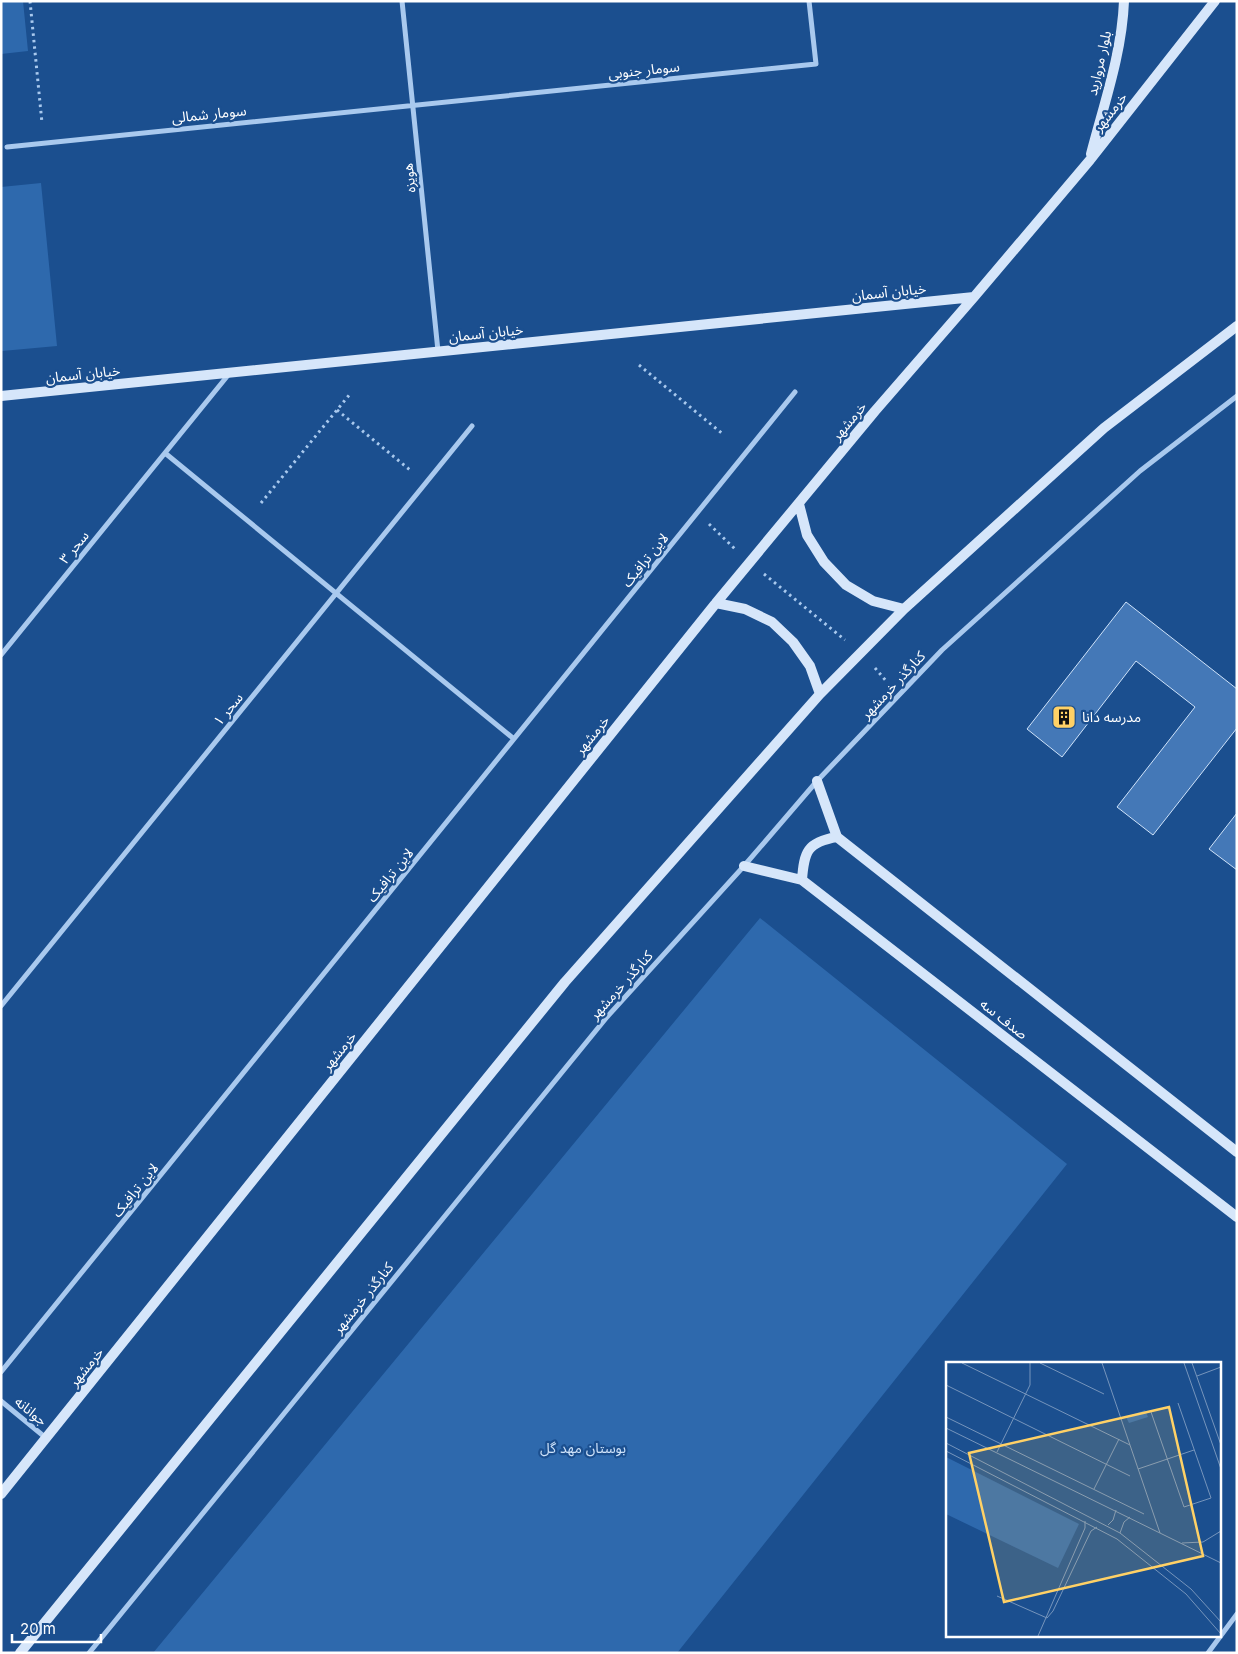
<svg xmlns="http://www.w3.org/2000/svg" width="1238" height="1654" font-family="Inter,'Noto Sans Arabic',sans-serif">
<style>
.green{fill:#2e69ad}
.building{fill:#4478b7;stroke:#cfe3fa}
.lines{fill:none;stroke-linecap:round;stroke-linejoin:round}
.path{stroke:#a9c9ee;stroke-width:3;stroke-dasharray:2.5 4;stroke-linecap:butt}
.street{stroke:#a9c9ee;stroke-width:5}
.secondary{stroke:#d6e6fa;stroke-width:10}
.labels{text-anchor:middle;stroke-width:4.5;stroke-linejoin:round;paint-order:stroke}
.street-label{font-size:14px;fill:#fff;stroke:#1b4f8f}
.poi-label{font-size:14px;fill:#fff;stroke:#1b4f8f;text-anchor:start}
.park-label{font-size:14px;fill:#cfe3fa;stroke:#1b4f8f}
.inset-road{fill:none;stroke:#7695bc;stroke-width:1}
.view{fill:#ffd166;fill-opacity:0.15;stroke:#ffd166;stroke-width:2.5}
.inset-edge{fill:none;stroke:#fff;stroke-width:2.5}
</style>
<rect width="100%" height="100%" fill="#1b4f8f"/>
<path class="green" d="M1 1H23L28 51 1 54Z
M41 183 57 346 2 351 1 187Z
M760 918 1067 1164 677 1653H153Z"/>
<path class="building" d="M1126 602 1237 689V728L1153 835 1117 807 1195 707 1136 661 1062 757 1027 729Z
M1237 813V870L1209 849Z"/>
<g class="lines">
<path class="path" d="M30 1 42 123
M639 365 724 435
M337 410 410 470
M261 503 350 394
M709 524 735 549
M764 574 845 640
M875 668 887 682"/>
<path class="street" d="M402 1 438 351
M7 147 816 64 809 1
M165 453 514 739
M1 655 229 374
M1 1006 472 426
M1 1372 795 392
M1 1401 46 1438
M89 1653 607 1017 744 866 817 781 942 650 1140 471 1237 396
M1208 1653 1237 1614"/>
<path class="secondary" d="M1091 154C1104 104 1122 53 1124 1
M1 396 974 297
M799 504 807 535 824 562 846 585 873 601 904 609
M716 603 745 609 772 622 793 642 810 666 820 694
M817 781 837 837 1237 1152
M744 866 802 880 1237 1217
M802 880C804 852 807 842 837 837
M1 1494 716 603 875 411 974 297 1090 160 1215 1
M20 1653 565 982 820 694 904 609 1104 428 1237 326"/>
</g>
<defs>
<g id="building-square" transform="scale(1.25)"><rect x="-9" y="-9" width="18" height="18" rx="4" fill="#ffd166" stroke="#1b4f8f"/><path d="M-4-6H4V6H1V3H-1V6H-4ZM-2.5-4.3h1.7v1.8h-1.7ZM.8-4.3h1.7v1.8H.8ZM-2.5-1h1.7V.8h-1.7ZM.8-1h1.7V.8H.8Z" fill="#111"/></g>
</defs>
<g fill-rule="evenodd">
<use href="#building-square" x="1064" y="717"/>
</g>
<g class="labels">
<g class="street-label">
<text transform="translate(1099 63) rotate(-77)" y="5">بلوار مروارید</text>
<text transform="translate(644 70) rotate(-6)" y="5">سومار جنوبی</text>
<text transform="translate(1110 112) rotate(-52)" y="5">خرمشهر</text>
<text transform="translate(209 114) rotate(-6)" y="5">سومار شمالی</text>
<text transform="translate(409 178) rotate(-96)" y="5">هویزه</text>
<text transform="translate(889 292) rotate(-6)" y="5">خیابان آسمان</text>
<text transform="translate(486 333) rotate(-6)" y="5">خیابان آسمان</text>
<text transform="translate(83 374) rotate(-6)" y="5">خیابان آسمان</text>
<text transform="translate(849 421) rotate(-50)" y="5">خرمشهر</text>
<text transform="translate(74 547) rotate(-51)" y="5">سحر ۳</text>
<text transform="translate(645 560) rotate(-51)" y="5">لاین ترافیک</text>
<text transform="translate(893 685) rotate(-47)" y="5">کنارگذر خرمشهر</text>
<text transform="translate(228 709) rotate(-51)" y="5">سحر ۱</text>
<text transform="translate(592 735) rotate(-51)" y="5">خرمشهر</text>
<text transform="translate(390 875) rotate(-51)" y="5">لاین ترافیک</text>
<text transform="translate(621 985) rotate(-48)" y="5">کنارگذر خرمشهر</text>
<text transform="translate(1004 1019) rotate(38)" y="5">صدف سه</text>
<text transform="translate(339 1051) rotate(-51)" y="5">خرمشهر</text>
<text transform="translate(135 1190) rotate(-51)" y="5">لاین ترافیک</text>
<text transform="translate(363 1298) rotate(-51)" y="5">کنارگذر خرمشهر</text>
<text transform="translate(86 1367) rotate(-51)" y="5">خرمشهر</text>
<text transform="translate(31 1411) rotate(39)" y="5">جوانانه</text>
</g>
<g class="poi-label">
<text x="1082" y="722">مدرسه دانا</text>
</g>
<g class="park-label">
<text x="583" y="1453">بوستان مهد گل</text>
</g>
</g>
<g transform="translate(946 1362)">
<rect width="275" height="275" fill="#1b4f8f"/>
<path d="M199 48 202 55 183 61 180 55ZM0 95 133 162 112 206 0 152Z" fill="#2e69ad"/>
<path class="inset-road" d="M16 1 184 83M94 1 158 32M156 1 214 171M238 1 275 107M246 1 275 83M251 14 275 5M0 23 184 114M205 50 238 145 265 136 232 41M0 55 198 152M0 66 275 201M0 81 174 171 245 227 275 260M0 89 171 177 240 232 275 272M51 90 84 23V1M192 107 248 88M148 127 173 77M162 163 167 158 170 148M174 171 178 160 184 155M236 181 257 180 275 169M51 234 101 256M101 256 107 249 145 169 151 165M92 274 139 166V159"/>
<path class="view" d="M223 45 257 194 58 240 23 91Z"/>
<rect width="275" height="275" class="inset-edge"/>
</g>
<rect width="1238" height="1654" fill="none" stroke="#ffffff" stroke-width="5"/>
<path d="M12 1634v8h89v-8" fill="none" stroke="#ffffff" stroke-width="2.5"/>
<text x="20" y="1634" font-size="15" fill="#ffffff" stroke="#1b4f8f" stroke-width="4" paint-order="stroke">20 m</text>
</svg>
